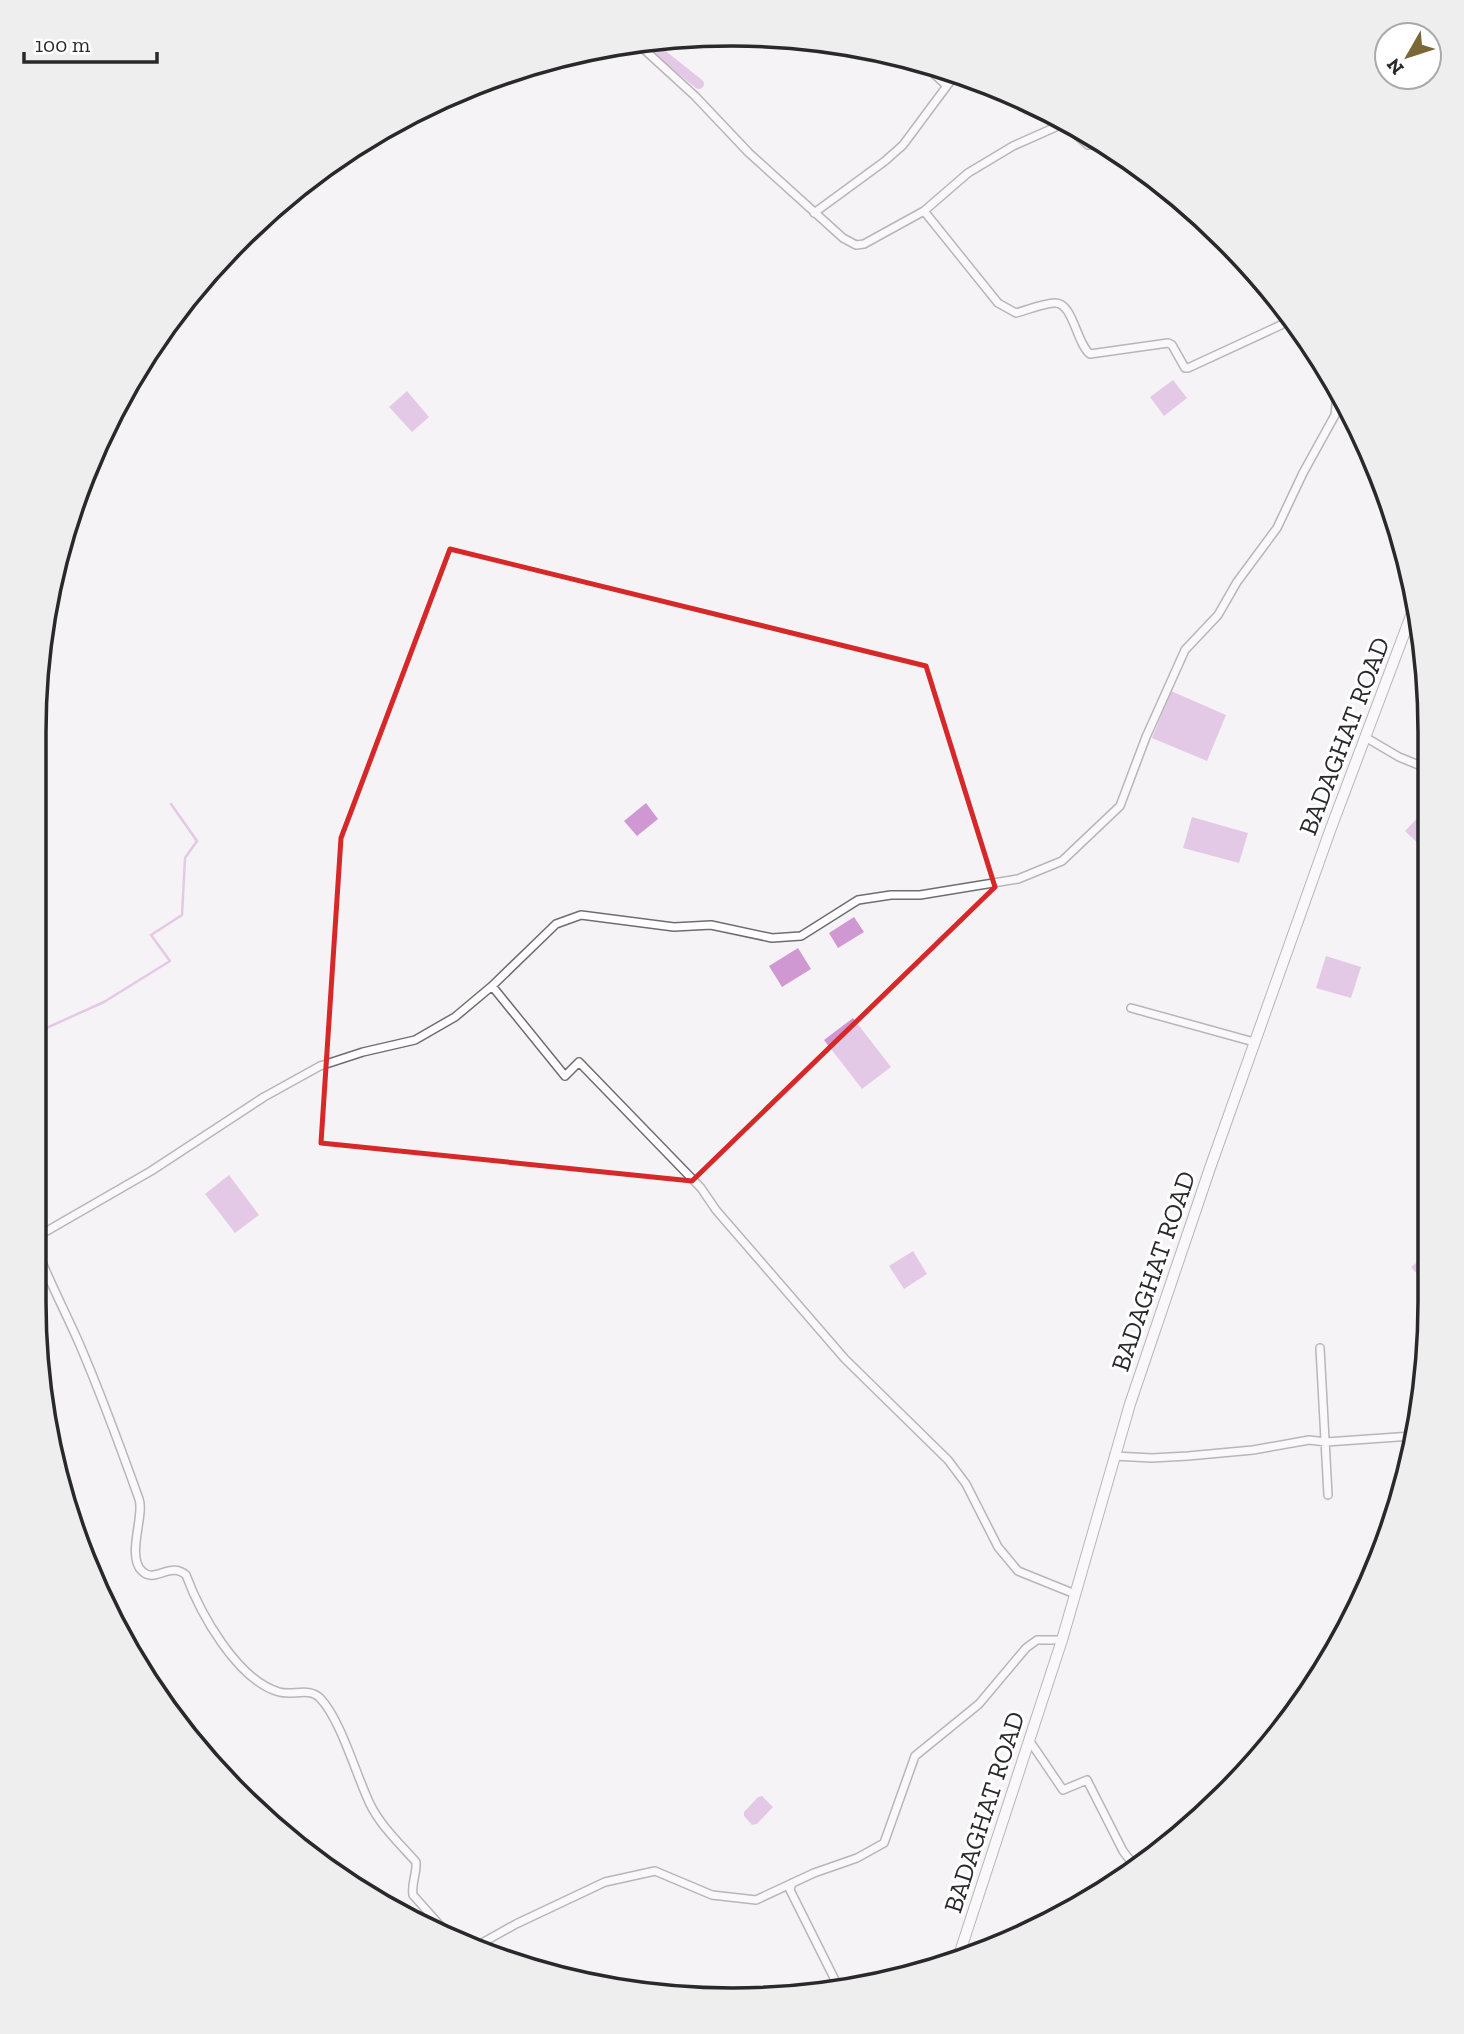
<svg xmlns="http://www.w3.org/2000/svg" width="1464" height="2034" font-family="'Zilla Slab',serif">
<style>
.water{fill:#cf98d2}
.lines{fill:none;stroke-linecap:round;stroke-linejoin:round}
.stream{stroke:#cf98d2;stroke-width:2.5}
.canal{stroke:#cf98d2;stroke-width:10}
.minor-casing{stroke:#6f6d6f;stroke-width:10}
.secondary-casing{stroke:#6f6d6f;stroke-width:12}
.minor{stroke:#fff;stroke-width:7}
.secondary{stroke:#fff;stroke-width:10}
.marked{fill:none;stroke:#d62828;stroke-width:5;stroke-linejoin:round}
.labels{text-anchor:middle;stroke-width:6;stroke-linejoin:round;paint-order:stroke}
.street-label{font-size:26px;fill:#29282a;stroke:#fff}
.rim{fill:none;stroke:#29282a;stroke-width:3.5}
</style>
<rect width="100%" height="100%" fill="#f6f3f6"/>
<path class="water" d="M1173 380 1187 398 1164 416 1150 397Z
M407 391 429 417 412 432 389 407Z
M1171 691 1226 715 1207 761 1152 738Z
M646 803 658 819 637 836 624 821Z
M1426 809V851L1405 831Z
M1192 817 1248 833 1239 863 1183 848Z
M854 917 864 932 838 948 829 933Z
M798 948 811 969 782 987 769 966Z
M1326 956 1361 967 1351 998 1316 988Z
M853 1018 891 1067 862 1089 824 1040Z
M229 1175 259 1215 235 1233 205 1194Z
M913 1251 927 1274 904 1289 889 1266Z
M1429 1253V1280L1425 1283 1411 1267Z
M762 1796 773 1807 757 1824 752 1825 744 1816V1812L758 1797Z"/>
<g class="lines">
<path class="stream" d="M33 1034 104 1002 170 961 151 935 182 915 185 858 197 841 171 804"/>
<path class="canal" d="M645 41 699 84"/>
<g class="minor-casing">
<path id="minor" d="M637 43 695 96 749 153 843 238 856 245 864 244 924 211 998 303 1016 313C1028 310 1041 304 1054 303 1073 301 1076 343 1090 354L1168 343 1172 345 1185 368H1188L1281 325 1292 317
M921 62 946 85
M1185 201 1191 214H1199
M924 211 968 173 1013 146 1058 126H1066L1088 145 1099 143 1106 144
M814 213 885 161 903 145 958 71
M1365 737 1399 757 1426 768
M492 986 565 1076 579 1062 701 1188 716 1210 845 1359 948 1460 966 1484 998 1547 1018 1571 1075 1594
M1131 1008 1254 1042
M33 1239 151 1171 264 1097 320 1066 363 1052 415 1040 455 1017 492 986 556 924 581 915 674 927 711 925 772 938 801 936 858 900 891 895H920L1018 879 1062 861 1120 806 1146 737 1185 650 1218 615 1237 582 1277 528 1303 473 1335 415 1337 395
M33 1240C46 1275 64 1309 79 1343 101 1394 120 1446 139 1499 145 1515 126 1556 142 1571 155 1584 170 1561 186 1575 200 1613 237 1680 279 1692 293 1696 309 1687 320 1698 341 1720 356 1775 370 1804 380 1825 400 1844 416 1862 417 1874 411 1883 413 1895L453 1940
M1320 1348 1328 1495
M1114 1456 1152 1458 1188 1456 1253 1450 1309 1440 1326 1442 1412 1436
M1029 1740 1063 1790 1087 1780 1123 1851 1136 1868
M792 1883 790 1890 840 1990
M473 1948 516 1924 605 1882 655 1871 712 1895 756 1900 814 1873 857 1858 884 1843 915 1756 979 1704 1026 1648 1037 1640H1062"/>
</g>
<g class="secondary-casing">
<path id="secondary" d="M958 1958 1062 1640 1130 1404 1210 1168 1331 828 1415 605"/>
</g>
<use href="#minor" class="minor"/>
<use href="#secondary" class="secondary"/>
</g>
<path d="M0 0H1464V2034H0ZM450 549 926 666 995 887 692 1181 321 1143 341 838Z" fill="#f6f3f6" fill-opacity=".55" fill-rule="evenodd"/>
<path class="marked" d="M450 549 926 666 995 887 692 1181 321 1143 341 838Z"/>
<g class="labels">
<g class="street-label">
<text transform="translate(1344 736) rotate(-69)" y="9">BADAGHAT ROAD</text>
<text transform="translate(1153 1271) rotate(-71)" y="9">BADAGHAT ROAD</text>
<text transform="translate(984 1812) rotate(-72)" y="9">BADAGHAT ROAD</text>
</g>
</g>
<path d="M0 0H1464V2034H0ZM732 46H732A686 686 0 0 1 1418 732V1302A686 686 0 0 1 732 1988H732A686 686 0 0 1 46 1302V732A686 686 0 0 1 732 46Z" fill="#eee" fill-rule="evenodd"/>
<path class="rim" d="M732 46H732A686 686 0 0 1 1418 732V1302A686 686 0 0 1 732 1988H732A686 686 0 0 1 46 1302V732A686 686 0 0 1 732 46Z"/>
<g transform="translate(1408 56) rotate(231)"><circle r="33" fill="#ffffff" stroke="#a9a9aa" stroke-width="2"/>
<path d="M0-5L12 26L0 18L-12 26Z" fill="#7b6635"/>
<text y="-10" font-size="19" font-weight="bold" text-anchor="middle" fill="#29282a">N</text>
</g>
<path d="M24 52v10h133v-10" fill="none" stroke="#29282a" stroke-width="3.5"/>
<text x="35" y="52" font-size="21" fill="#29282a" stroke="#ffffff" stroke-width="5" paint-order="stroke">100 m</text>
</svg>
